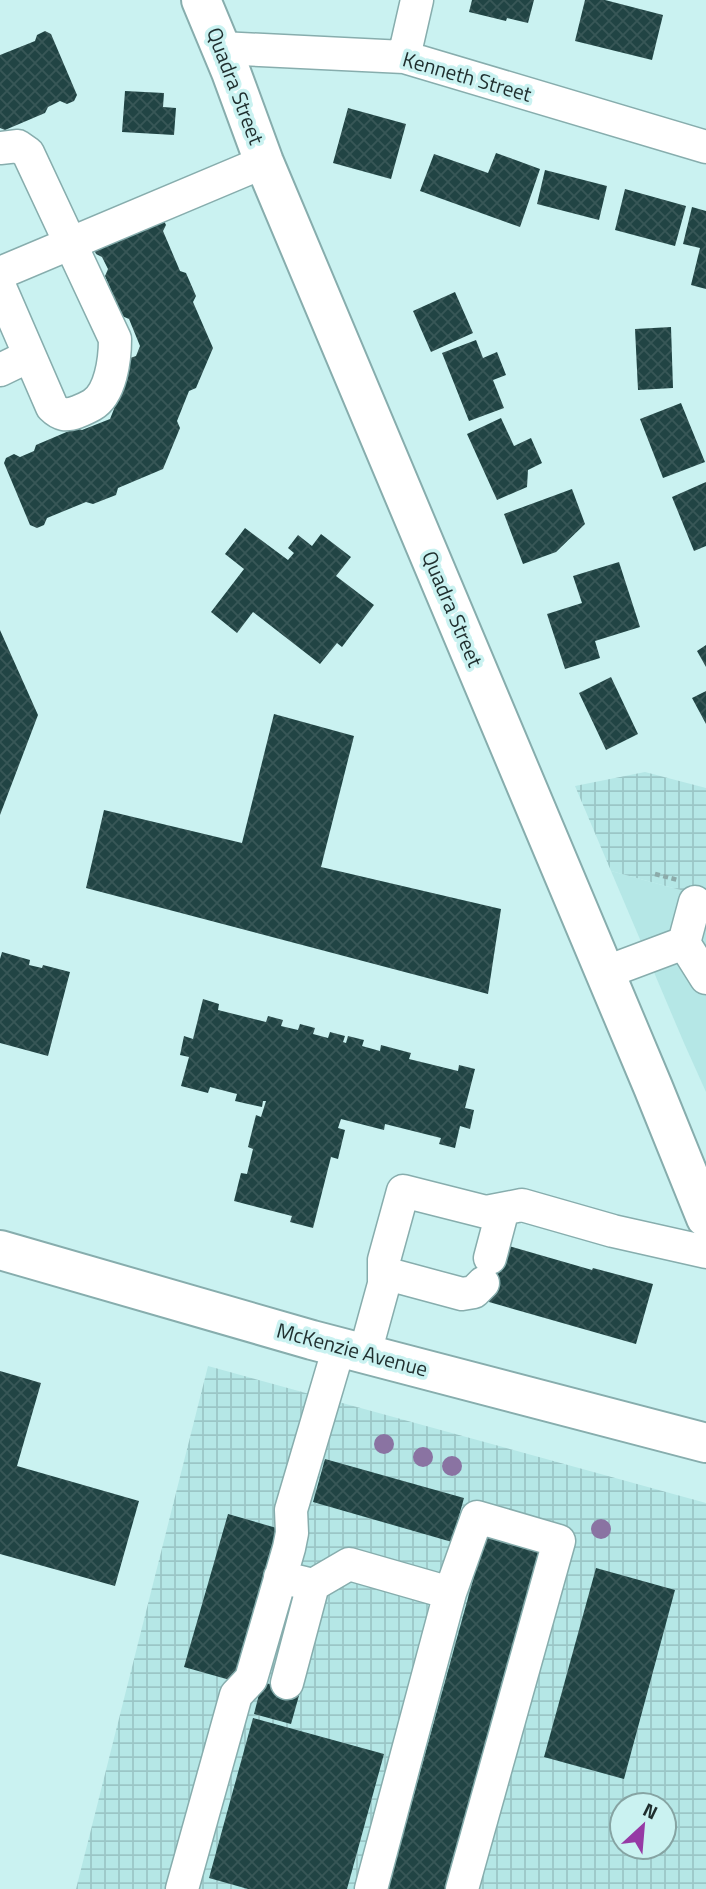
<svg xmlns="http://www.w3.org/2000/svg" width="706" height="1889" font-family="'Titillium Web',sans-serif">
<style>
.built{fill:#b5e7e6}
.industrial{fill:url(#industrial-grid);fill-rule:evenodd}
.building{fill:url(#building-cross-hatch)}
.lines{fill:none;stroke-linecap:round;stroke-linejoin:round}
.minor-casing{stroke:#87adad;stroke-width:35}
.major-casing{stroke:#87adad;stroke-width:42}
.path{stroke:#8cabaa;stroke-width:4.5;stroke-dasharray:5 3.5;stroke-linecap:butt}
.minor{stroke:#fff;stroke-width:32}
.major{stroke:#fff;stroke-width:38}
.tree{fill:#8a73a2}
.labels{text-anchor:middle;stroke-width:7;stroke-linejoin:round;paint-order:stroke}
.street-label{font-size:21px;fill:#1f2e2e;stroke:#caf2f1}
</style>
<defs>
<pattern id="industrial-grid" width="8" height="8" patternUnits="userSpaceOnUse" patternTransform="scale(1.75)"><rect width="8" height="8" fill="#b5e7e6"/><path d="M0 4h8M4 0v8" fill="none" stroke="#9bc6c6"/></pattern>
<pattern id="building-cross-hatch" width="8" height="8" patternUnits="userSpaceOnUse" patternTransform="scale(1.75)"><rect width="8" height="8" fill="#214444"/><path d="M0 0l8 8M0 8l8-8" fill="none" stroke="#385757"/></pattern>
</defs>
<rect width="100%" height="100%" fill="#caf2f1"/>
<path class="built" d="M611 871 706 897V1092L684 1043Z"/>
<path class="industrial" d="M645 772 706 788V897L611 871 575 786Z
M208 1366 706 1503V1889H76ZM622 1805H664V1847H622Z"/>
<path class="building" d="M472 0H534L528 23 507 18 506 21 469 12Z
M585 0H605L663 15 652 60 575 41Z
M45 31 51 34 77 95 74 101 67 104 60 101 48 107 45 113 5 130 0 128V55L35 41 37 35Z
M125 91 164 93 163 107 176 108 174 135 122 132Z
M348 108 406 124 391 179 333 163Z
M496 153 540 169 520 227 420 191 434 154 488 173Z
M545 170 607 186 599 220 537 204Z
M625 189 686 206 675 246 615 230Z
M692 207 706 211V289L691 285 700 248 683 244Z
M162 217 166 225 163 231 180 271 186 273 196 296 193 302 213 348 196 388 189 391 177 421 180 428 163 469 118 488 116 495 93 504 86 502 47 518 44 525 37 528 30 525 4 463 6 458 14 454 20 457 34 451 36 445 76 428 82 430 110 419 114 409 112 403 130 358 136 356 140 346 129 319 122 316 105 276 108 269 102 257 96 254 93 247Z
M455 292 473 333 431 352 413 311Z
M671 327 673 388 638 390 635 329Z
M476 340 483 358 497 352 506 375 493 380 504 408 469 421 442 353Z
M681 403 705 462 663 478 640 419Z
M501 418 514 446 531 438 542 463 528 470 527 487 497 500 467 434Z
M706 482V546L694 551 672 497Z
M572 489 585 524 556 552 523 564 504 514Z
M245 528 288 560 294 553 288 548 298 535 312 546 321 534 351 557 336 576 374 605 342 647 337 643 320 664 253 612 237 633 211 612 244 569 225 554Z
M619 562 640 627 595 641 600 658 565 669 547 614 582 603 573 576Z
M0 630 38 715 0 815Z
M706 645V667L697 651Z
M611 677 638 734 606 750 579 693Z
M706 691V724L692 698Z
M274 714 354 736 321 867 501 909 488 994 86 888 104 810 242 843Z
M2 952 30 960 29 965 42 968 43 965 70 972 48 1056 0 1043V959Z
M203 999 219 1004 218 1010 266 1022 268 1016 283 1020 281 1026 298 1030 300 1024 315 1028 313 1034 328 1038 330 1032 345 1036 343 1042 346 1043 348 1036 364 1040 362 1046 380 1051 381 1045 411 1053 409 1059 458 1071 459 1065 475 1069 465 1108 474 1110 470 1129 460 1126 455 1148 439 1144 441 1138 385 1124 384 1130 341 1119 338 1128 345 1130 338 1159 331 1157 313 1228 290 1222 292 1216 234 1201 241 1173 247 1174 253 1149 248 1147 256 1115 261 1117 266 1101H263L262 1107 235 1101 237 1094 210 1087 208 1093 181 1086 189 1057 180 1055 184 1036 193 1039Z
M505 1245 592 1270 593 1268 653 1284 636 1344 489 1302 493 1285 472 1280 479 1255Z
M0 1371 41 1383 17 1466 139 1501 115 1586 0 1554Z
M325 1459 464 1498 452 1542 313 1502Z
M228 1514 280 1529 237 1682 184 1667Z
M485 1536 541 1552 448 1889H388Z
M596 1568 675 1590 624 1779 544 1757Z
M262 1682 300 1692 291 1724 254 1714Z
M253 1718 384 1754 347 1889H248L209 1878Z"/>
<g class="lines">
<g class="minor-casing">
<path id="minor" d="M221 48 404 57 706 147
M404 57 417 0
M0 148 18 146 28 153 115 339C115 359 111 394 92 405 87 408 82 410 77 412 66 416 60 415 52 407L0 287
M0 273 264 162
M0 370 29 356
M695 902 684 943 706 978
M604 973 684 943
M490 1258 503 1209
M384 1273 462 1294 474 1292 483 1283
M365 1353 384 1284V1260L403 1191 486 1212 522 1205 613 1231 706 1252
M280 1577 313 1585 349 1564 450 1593
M287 1683 313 1585
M182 1889 236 1695 251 1679 289 1548 292 1533 291 1510 339 1347
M371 1889 450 1593 477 1517 559 1541 462 1889"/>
</g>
<g class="major-casing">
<path id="major" d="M201 0 231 72 264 162 653 1087 706 1218
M0 1250 312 1340 706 1443"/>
</g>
<path class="path" d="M655 874 678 880"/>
<use href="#minor" class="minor"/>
<use href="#major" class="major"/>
</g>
<g class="tree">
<circle cx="384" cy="1444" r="10"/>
<circle cx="423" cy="1457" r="10"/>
<circle cx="452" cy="1466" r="10"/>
<circle cx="601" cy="1529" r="10"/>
</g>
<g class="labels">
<g class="street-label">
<text transform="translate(467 77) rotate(16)" y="7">Kenneth Street</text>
<text transform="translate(235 86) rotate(69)" y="7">Quadra Street</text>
<text transform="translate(452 609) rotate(67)" y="7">Quadra Street</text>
<text transform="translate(352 1350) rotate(15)" y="7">McKenzie Avenue</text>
</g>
</g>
<g transform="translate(643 1826) rotate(26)"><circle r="33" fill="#caf2f1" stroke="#86a4a3" stroke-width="2"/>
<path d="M0-5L12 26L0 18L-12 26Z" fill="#963aa5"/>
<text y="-10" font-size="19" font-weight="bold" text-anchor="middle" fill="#1f2e2e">N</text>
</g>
</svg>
